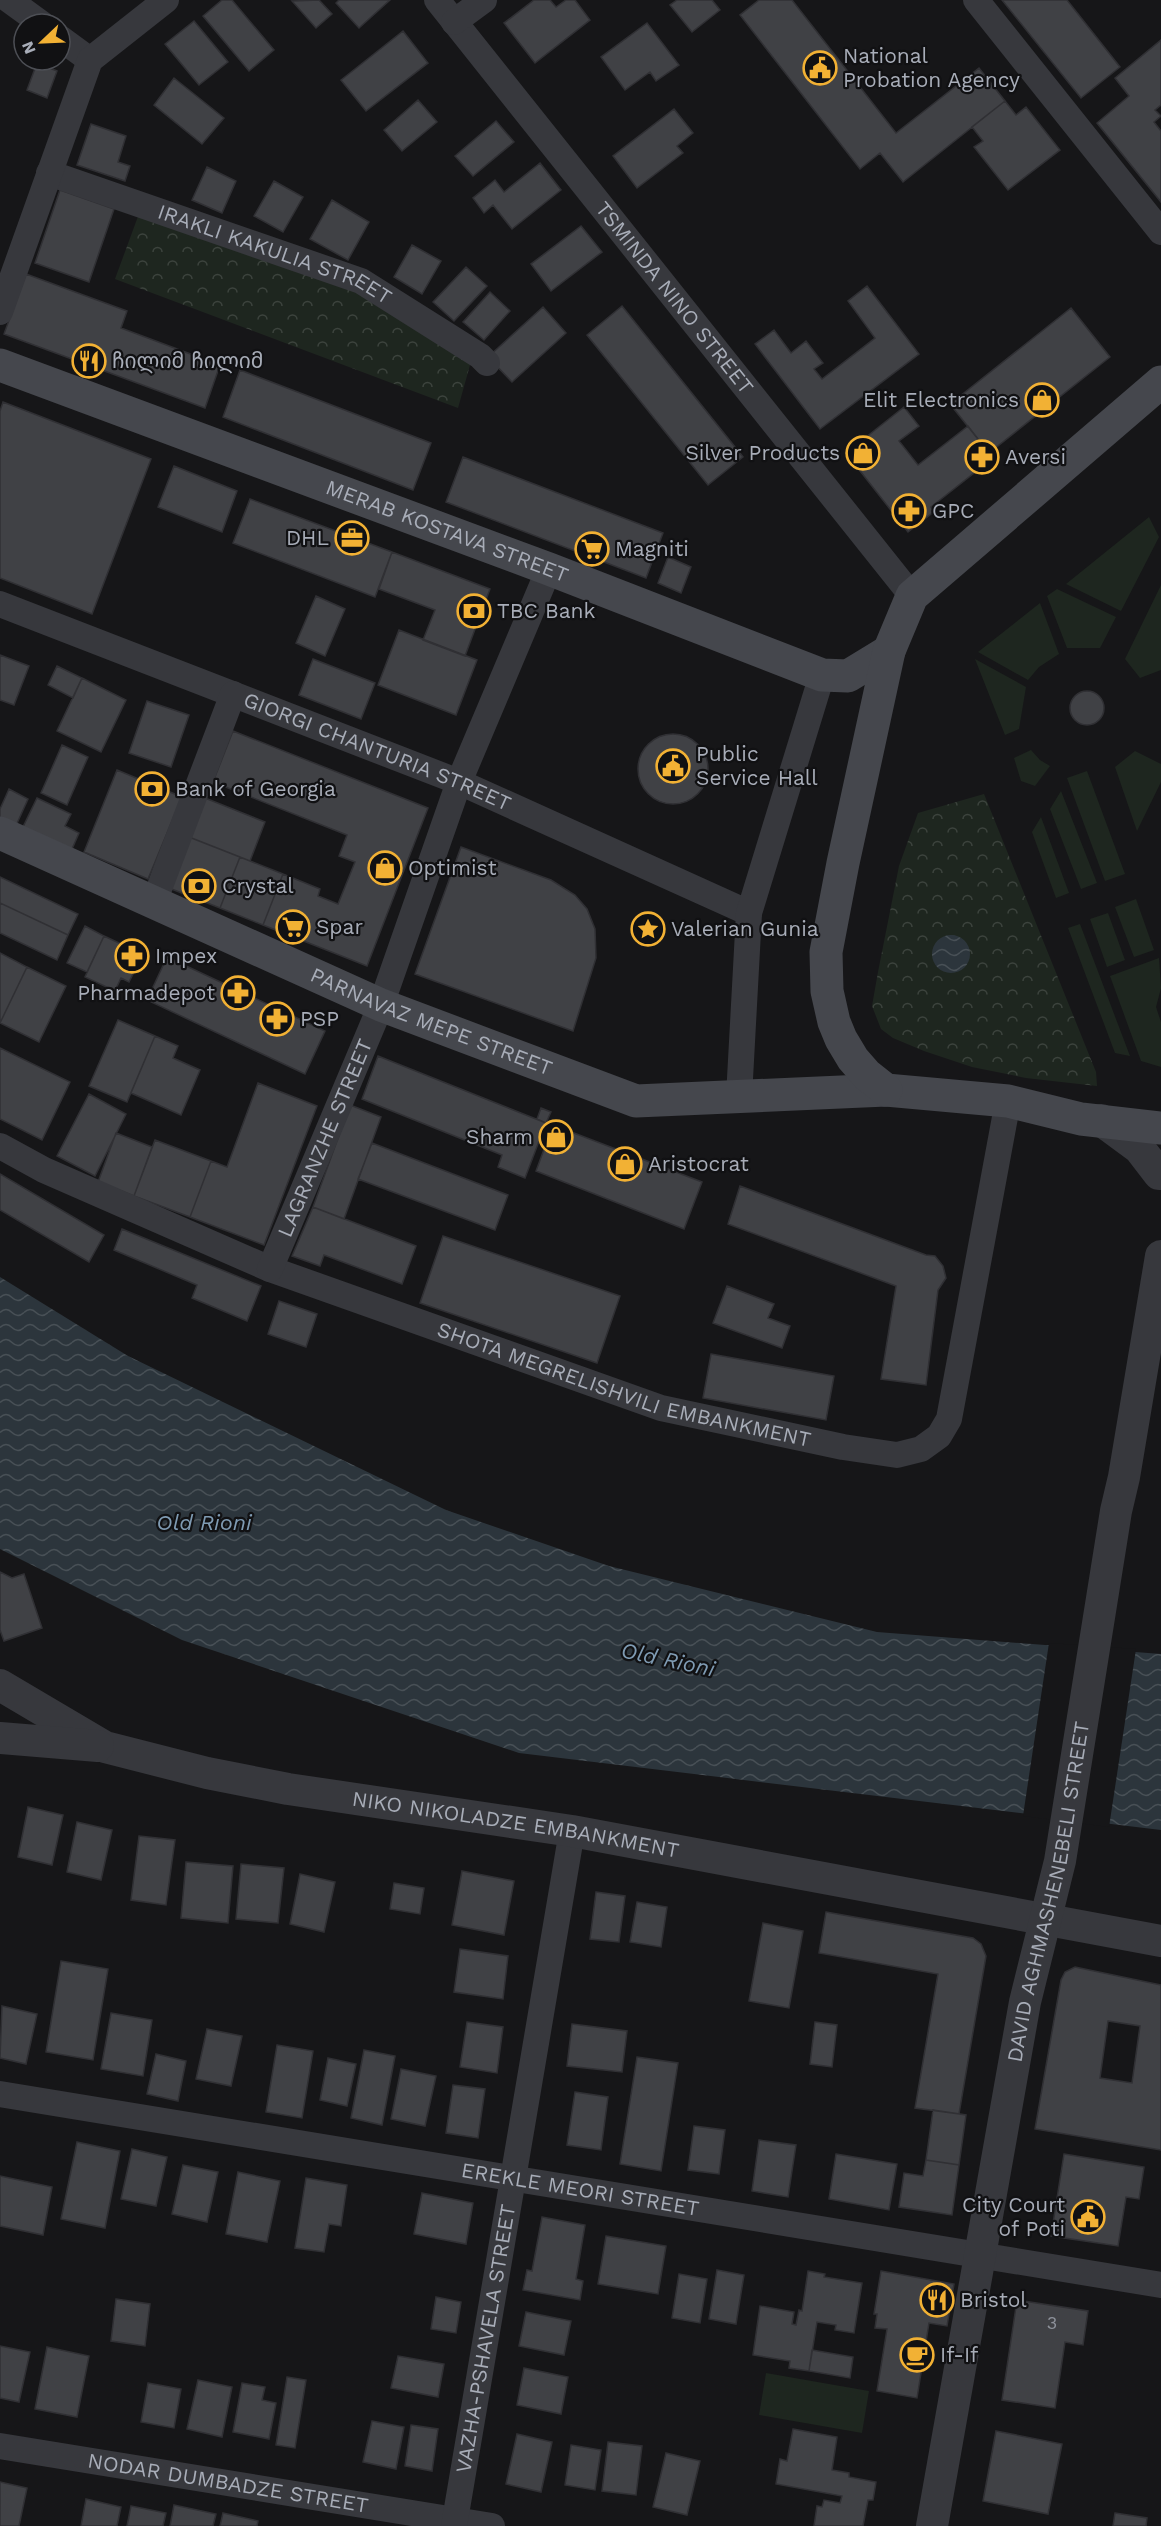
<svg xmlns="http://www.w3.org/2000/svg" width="1161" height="2526" font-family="'Work Sans','Noto Sans Georgian',sans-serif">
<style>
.green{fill:#1e261f}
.park{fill:url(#park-crowns)}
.water{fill:url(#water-waves)}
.pier{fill:#161618}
.building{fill:#404145;stroke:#303034;stroke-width:1.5;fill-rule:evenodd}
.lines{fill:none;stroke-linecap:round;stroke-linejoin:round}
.minor{stroke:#37383d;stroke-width:26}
.tertiary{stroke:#37383d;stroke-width:32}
.secondary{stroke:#45474d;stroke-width:33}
.labels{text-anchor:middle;stroke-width:4.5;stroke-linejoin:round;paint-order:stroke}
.number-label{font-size:18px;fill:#8e929b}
.poi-label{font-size:21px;fill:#a8adb8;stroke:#111113;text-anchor:start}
.street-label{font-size:21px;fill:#a8adb8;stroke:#111113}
.water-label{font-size:22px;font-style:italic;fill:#7f9bb3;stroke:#111113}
</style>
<defs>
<pattern id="park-crowns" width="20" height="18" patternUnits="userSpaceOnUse" patternTransform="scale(1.5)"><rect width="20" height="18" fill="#1e261f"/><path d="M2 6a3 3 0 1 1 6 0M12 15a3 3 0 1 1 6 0" fill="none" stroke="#3c433d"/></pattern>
<pattern id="water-waves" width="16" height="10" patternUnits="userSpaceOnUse" patternTransform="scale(1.5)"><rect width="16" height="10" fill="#2c353c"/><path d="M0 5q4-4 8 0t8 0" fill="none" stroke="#485056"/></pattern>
</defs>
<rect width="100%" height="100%" fill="#161618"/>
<path class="green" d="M1149 517 1159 537 1121 611 1066 584Z
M1161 585V670L1140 678 1125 659Z
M1057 589 1116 617 1100 648H1067L1047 596Z
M1040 603 1059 654 1039 667 1028 680 978 652Z
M975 659 1026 687 1019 729 1005 735Z
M1031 750 1040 760 1050 766 1035 786 1021 781 1014 758Z
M1135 751 1161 764V782L1137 831 1115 767Z
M1087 771 1125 874 1105 881 1067 778Z
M1061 791 1097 883 1081 889 1050 809Z
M1041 817 1069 893 1056 898 1032 832Z
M1136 899 1154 950 1134 957 1115 907Z
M1108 913 1125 960 1107 967 1090 919Z
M1080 924 1130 1056 1115 1053 1068 928Z
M1159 958 1161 988 1156 1007 1161 1022V1067L1141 1061 1110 976Z
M766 2373 869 2391 862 2433 759 2415Z"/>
<path class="park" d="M140 211 359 287 469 358 470 365 458 408 115 279Z
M984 794 1096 1072 1097 1086 1026 1078 972 1067 924 1051 893 1038 881 1029 872 1006 878 972 899 866 918 813Z"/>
<path class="water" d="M932 954a19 19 0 1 1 38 0a19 19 0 1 1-38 0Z
M0 1277 128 1356 446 1510 609 1566 877 1632 1161 1654V1830L519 1753 182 1640 0 1549Z"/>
<path class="pier" d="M1049 1643 1136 1649 1109 1827 1023 1816Z"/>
<path class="building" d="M222 0H232L274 50 249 71 203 16Z
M319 0 332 14 316 28 292 1Z
M339 0H390L359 28 336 3Z
M534 0H550L556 7 566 0H575L590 20 535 63 504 23Z
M677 0H712L720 10 692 32 670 5Z
M759 0H792L896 133 979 68 1005 101 903 182 880 153 860 169 740 15Z
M1002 0H1067L1120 67 1081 98Z
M194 21 228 62 199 85 165 44Z
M647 23 679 65 656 81 650 72 625 90 601 57Z
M403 31 428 63 366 111 341 80Z
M1161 40V105L1155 110 1161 116 1154 122 1161 131V202L1097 123 1129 96 1115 78Z
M37 63 57 71 47 98 27 90Z
M174 78 224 118 202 144 154 105Z
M418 100 437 122 402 151 384 130Z
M1005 101 1016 115 1026 107 1060 150 1008 190 974 147 983 141 972 127Z
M674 109 693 133 677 146 683 153 637 188 613 156Z
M496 121 514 142 473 176 455 156Z
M91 124 126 136 118 162 130 166 125 181 77 165Z
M540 163 561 190 512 229 493 205 484 213 473 198 495 180 504 192Z
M207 167 236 181 222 213 192 200Z
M274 181 303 197 283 232 254 216Z
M60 190 114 209 89 282 35 263Z
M332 200 369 222 348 260 310 239Z
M581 226 602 252 551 291 531 264Z
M412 245 441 261 422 294 394 277Z
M466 267 487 286 454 321 433 302Z
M26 274 127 311 121 328 220 365 205 408 4 334Z
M867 286 919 354 820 429 755 344 774 330 791 353 806 341 823 363 814 369 822 379 875 338 848 301Z
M490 292 510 311 484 340 463 322Z
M622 306 743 457 708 485 587 335Z
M543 307 566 333 512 382 488 357Z
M1071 308 1110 357 989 453 950 404Z
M240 370 431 443 413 490 223 417Z
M3 402 151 459 92 614 0 578V411Z
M904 407 919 426 899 441 918 465 968 426 993 458 931 507 935 511 908 532 846 453Z
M463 457 663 533 646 578 446 502Z
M174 466 237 491 222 532 158 507Z
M250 499 392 552 375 597 233 543Z
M392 552 490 589 465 656 423 640 435 610 379 589Z
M668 557 691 567 681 593 658 583Z
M316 596 345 609 325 656 296 643Z
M399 630 477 660 456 715 378 685Z
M0 655 29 666 14 705 0 700Z
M313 659 375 683 361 719 299 695Z
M57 666 82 678 73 698 48 685Z
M82 678 126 700 101 752 57 731Z
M1070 708a17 17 0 1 1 34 0a17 17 0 1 1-34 0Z
M147 701 189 715 171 767 129 753Z
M233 731 428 808 367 966 263 925 283 874 320 889 318 896 338 904 355 862 339 856 347 835 213 782Z
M638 769a35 35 0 1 1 70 0a35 35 0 1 1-70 0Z
M62 745 88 757 67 805 41 793Z
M117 770 182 797 148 879 84 852Z
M9 789 28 799 14 830 0 823V809Z
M37 798 71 814 65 826 79 833 72 849 23 827Z
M205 798 265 822 250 861 189 837Z
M189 837 240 857 220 908 169 888Z
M461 847 551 880 575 895 587 909 595 929 596 958 573 1031 415 974Z
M240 857 283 874 263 925 220 908Z
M0 877 78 914 68 935 0 903Z
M0 903 68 935 57 960 0 933Z
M85 926 104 936 87 972 67 963Z
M104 936 143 954 129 982 121 978 115 991 85 977Z
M0 953 27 967 0 1023Z
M167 957 325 1031 305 1074 147 1000Z
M27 967 66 986 39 1042 0 1023Z
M118 1020 155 1036 127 1102 89 1086Z
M155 1036 178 1046 173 1058 200 1070 181 1115 131 1093Z
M0 1048 70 1082 42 1140 0 1119Z
M378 1056 546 1123 525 1178 498 1167 502 1155 362 1099Z
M258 1083 317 1106 264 1245 190 1217 211 1161 227 1167Z
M89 1094 126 1114 95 1176 57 1156Z
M350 1105 381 1117 344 1219 313 1207Z
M541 1108 551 1112 546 1123 537 1119Z
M553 1125 702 1182 684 1229 536 1171Z
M116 1133 152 1147 134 1196 98 1182Z
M155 1140 211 1161 190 1217 134 1196Z
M372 1143 508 1195 495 1230 358 1179Z
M0 1174 104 1235 89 1262 0 1210Z
M740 1186 926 1255 935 1256 943 1266 946 1278 938 1290 926 1385 881 1379 896 1286 728 1224Z
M313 1207 416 1246 402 1284 324 1255 320 1266 292 1256Z
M122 1229 261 1286 247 1321 192 1298 197 1285 114 1250Z
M443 1236 620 1296 597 1363 420 1303Z
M727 1286 774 1304 768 1318 790 1326 782 1348 713 1323Z
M279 1301 317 1314 306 1347 268 1334Z
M711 1354 834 1376 826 1420 703 1398Z
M0 1572 12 1578 24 1574 42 1628 4 1641 0 1630Z
M28 1807 63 1815 52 1865 18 1857Z
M77 1822 112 1830 101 1880 67 1872Z
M139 1836 175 1840 166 1905 131 1900Z
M186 1862 233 1866 228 1923 181 1918Z
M241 1864 284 1868 278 1923 236 1919Z
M462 1871 514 1881 504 1935 452 1925Z
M300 1874 335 1882 324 1932 290 1924Z
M394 1883 424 1888 420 1914 390 1909Z
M596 1892 625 1896 619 1942 590 1939Z
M637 1902 667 1907 661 1947 630 1942Z
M826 1912 973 1938 981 1944 986 1956 959 2114 915 2108 938 1974 819 1953Z
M763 1923 803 1931 789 2008 749 2001Z
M460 1949 508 1956 503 1999 454 1992Z
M61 1961 108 1969 93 2060 46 2052Z
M1075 1967 1161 1985V2150L1035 2129 1061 1980 1065 1972ZM1108 2021 1140 2026 1132 2083 1100 2078Z
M2 2006 37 2014 26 2064 0 2058Z
M111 2013 152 2020 143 2076 101 2069Z
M467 2022 503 2027 497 2073 460 2067Z
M815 2022 837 2025 832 2067 810 2064Z
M572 2024 627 2031 622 2072 567 2066Z
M207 2029 242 2036 231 2086 196 2079Z
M277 2045 313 2051 302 2118 266 2112Z
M364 2050 395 2056 382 2125 351 2118Z
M156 2054 186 2061 178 2101 147 2094Z
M637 2057 678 2063 661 2171 620 2164Z
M328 2058 356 2064 347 2106 320 2100Z
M401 2069 436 2076 425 2126 391 2119Z
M453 2085 485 2089 478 2138 446 2133Z
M575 2092 608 2097 601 2150 567 2145Z
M933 2110 966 2115 959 2165 926 2160Z
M694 2126 725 2130 719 2174 688 2170Z
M759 2140 796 2145 788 2197 752 2191Z
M77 2142 120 2151 105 2228 61 2219Z
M132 2149 167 2157 156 2206 121 2199Z
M836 2154 897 2164 889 2210 829 2199Z
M1064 2154 1144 2167 1139 2199 1126 2197 1118 2246 1051 2236Z
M926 2160 959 2165 952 2215 899 2207 904 2173 923 2176Z
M183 2165 218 2172 207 2222 172 2214Z
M238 2172 280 2181 267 2242 226 2234Z
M0 2176 52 2187 43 2235 0 2226Z
M306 2178 347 2185 341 2226 329 2224 324 2252 295 2248Z
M422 2193 473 2203 466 2244 414 2234Z
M542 2217 585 2225 576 2279 583 2281 580 2300 523 2290 527 2270 532 2271Z
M606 2236 666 2246 658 2294 598 2284Z
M717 2270 744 2275 736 2324 709 2319Z
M808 2271 825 2274 824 2277 862 2283 854 2333 835 2330 836 2325 817 2322 809 2371 789 2368 790 2361 753 2355 760 2306 794 2312 792 2324 796 2325 799 2310 802 2311Z
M881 2271 954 2284 947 2326 929 2323 917 2398 877 2391 887 2329 875 2328 877 2314H874Z
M679 2274 707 2279 700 2323 672 2318Z
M436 2297 461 2302 456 2333 431 2329Z
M116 2299 150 2304 145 2346 111 2341Z
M1017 2300 1088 2311 1083 2345 1065 2342 1055 2408 1002 2400Z
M526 2312 571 2321 564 2355 519 2346Z
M0 2346 30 2352 19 2402 0 2398Z
M47 2347 89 2356 77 2417 35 2409Z
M812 2350 853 2357 850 2378 809 2371Z
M398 2356 444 2364 438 2397 391 2388Z
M524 2368 568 2377 561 2414 517 2405Z
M287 2377 306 2380 295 2448 276 2445Z
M198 2380 232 2387 222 2437 187 2429Z
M148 2383 181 2389 174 2428 141 2422Z
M242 2383 265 2387 262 2400 276 2403 269 2439 233 2432Z
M372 2421 404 2427 396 2469 363 2462Z
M411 2425 438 2429 432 2471 405 2466Z
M793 2429 837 2437 832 2470 849 2473V2477L876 2482 873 2500H868L863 2526H814L817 2506 822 2507 824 2500 840 2503 842 2496 776 2484 780 2459 787 2461Z
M996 2431 1062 2444 1048 2514 983 2501Z
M517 2434 552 2442 541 2492 506 2484Z
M608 2442 642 2446 636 2495 602 2491Z
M571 2445 601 2450 595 2490 565 2485Z
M666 2453 700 2461 687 2515 653 2507Z
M0 2482 27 2488 19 2526H0Z
M86 2499 121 2507 117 2526H81Z
M174 2505 216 2514 213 2526H170Z
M131 2506 166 2513 163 2526H127Z
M223 2513 258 2521 257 2526H220Z
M1115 2513 1147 2518 1146 2526H1113Z"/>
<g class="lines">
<g class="minor">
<path d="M9 0 42 24"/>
<path id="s1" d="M437 0 912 596"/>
<path d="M976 0 1161 232"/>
<path d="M454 22 484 0"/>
<path d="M60 38 90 60"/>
<path id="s2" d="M49 173 361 281 480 356 487 363"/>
<path d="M0 312 90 60 166 0"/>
<path id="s3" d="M0 604 459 782 749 913"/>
<path d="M154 902 233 694"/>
<path d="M739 1097 749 913 822 675"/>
<path id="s4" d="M0 1146 44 1170 270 1269 661 1408 843 1447 897 1455 921 1449 939 1436 949 1419 1008 1101"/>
<path id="s5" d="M270 1269 381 1005 459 782 549 569"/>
<path id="s6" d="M0 2094 1161 2285"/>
<path id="s7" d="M0 2446 492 2526"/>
<path id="s8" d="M454 2526 572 1831"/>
</g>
<g class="tertiary">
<path d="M1101 1120 1139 1148 1159 1174"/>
<path id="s9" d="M0 1685 105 1747 207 1773 288 1789 572 1831 1161 1941"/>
<path d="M0 1738 98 1746"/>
<path id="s10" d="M932 2526 1025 2002 1060 1861 1116 1511 1124 1477 1161 1256"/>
</g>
<g class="secondary">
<path id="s11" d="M0 365 549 569 822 675 848 676 889 651"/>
<path id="s12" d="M0 833 381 1005 636 1101 886 1090 1008 1101 1081 1119 1161 1128"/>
<path d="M886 1090 867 1075 853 1059 841 1039 834 1022 827 991 826 952 843 863 889 651 912 596 1161 382"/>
</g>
</g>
<defs>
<g id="civic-ring" transform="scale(1.725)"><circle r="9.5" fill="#111113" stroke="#f2b134" stroke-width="1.5"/><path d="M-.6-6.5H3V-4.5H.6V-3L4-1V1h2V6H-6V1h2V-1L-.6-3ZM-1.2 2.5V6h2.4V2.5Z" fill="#f2b134"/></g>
<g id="restaurant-ring" transform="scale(1.725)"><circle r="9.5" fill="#111113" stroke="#f2b134" stroke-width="1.5"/><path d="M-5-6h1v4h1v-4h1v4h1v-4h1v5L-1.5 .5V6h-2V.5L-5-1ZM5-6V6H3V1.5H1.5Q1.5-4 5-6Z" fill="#f2b134"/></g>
<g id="shop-ring" transform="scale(1.725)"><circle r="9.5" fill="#111113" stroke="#f2b134" stroke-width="1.5"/><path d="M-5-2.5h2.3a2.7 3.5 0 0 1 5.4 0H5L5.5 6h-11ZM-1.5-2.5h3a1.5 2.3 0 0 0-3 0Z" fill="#f2b134"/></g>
<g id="pharmacy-ring" transform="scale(1.725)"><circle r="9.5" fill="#111113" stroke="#f2b134" stroke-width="1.5"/><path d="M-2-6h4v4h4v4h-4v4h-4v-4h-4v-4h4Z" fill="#f2b134"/></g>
<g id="office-ring" transform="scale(1.725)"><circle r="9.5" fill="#111113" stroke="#f2b134" stroke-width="1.5"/><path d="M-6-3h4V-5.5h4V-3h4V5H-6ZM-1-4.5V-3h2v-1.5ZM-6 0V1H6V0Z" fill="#f2b134"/></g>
<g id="supermarket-ring" transform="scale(1.725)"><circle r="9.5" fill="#111113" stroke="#f2b134" stroke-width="1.5"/><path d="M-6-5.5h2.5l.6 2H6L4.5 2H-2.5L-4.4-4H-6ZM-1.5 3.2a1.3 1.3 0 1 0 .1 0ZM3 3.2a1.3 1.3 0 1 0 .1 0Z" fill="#f2b134"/></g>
<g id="bank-ring" transform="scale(1.725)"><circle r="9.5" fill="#111113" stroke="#f2b134" stroke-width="1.5"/><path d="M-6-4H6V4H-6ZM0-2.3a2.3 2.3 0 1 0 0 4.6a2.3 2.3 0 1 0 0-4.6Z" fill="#f2b134"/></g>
<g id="sight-ring" transform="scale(1.725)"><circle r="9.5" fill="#111113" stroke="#f2b134" stroke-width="1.5"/><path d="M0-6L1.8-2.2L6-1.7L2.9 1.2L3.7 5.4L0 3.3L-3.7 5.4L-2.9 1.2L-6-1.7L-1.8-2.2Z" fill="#f2b134"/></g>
<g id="cafe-ring" transform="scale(1.725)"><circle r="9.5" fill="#111113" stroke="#f2b134" stroke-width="1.5"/><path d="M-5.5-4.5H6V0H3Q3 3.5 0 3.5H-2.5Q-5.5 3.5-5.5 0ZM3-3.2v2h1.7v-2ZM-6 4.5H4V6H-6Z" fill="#f2b134"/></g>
</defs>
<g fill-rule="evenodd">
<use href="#civic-ring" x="820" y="68"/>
<use href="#restaurant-ring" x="89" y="361"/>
<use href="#shop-ring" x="1042" y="400"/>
<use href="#shop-ring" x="863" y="453"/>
<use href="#pharmacy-ring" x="982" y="457"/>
<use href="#pharmacy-ring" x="909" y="511"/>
<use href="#office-ring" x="352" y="538"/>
<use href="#supermarket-ring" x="592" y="549"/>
<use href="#bank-ring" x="474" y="611"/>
<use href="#civic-ring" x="673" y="766"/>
<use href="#bank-ring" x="152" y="789"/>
<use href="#shop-ring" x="385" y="868"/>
<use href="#bank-ring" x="199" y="886"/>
<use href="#supermarket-ring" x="293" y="927"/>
<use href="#sight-ring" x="648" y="929"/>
<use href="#pharmacy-ring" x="132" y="956"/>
<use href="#pharmacy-ring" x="238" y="993"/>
<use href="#pharmacy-ring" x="277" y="1019"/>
<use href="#shop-ring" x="556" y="1137"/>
<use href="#shop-ring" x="625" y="1164"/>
<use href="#civic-ring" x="1088" y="2217"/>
<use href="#restaurant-ring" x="937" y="2300"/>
<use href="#cafe-ring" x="917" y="2355"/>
</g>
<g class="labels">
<g class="number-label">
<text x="1052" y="2329">3</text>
</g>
<g class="poi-label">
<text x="843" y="63">National<tspan x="843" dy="24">Probation Agency</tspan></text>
<text x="112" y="368">ჩილიმ ჩილიმ</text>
<text x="1019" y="407" text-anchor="end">Elit Electronics</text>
<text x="840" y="460" text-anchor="end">Silver Products</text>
<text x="1005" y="464">Aversi</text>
<text x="932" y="518">GPC</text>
<text x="329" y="545" text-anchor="end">DHL</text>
<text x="615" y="556">Magniti</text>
<text x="497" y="618">TBC Bank</text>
<text x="696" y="761">Public<tspan x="696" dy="24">Service Hall</tspan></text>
<text x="175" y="796">Bank of Georgia</text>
<text x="408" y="875">Optimist</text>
<text x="222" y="893">Crystal</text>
<text x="316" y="934">Spar</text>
<text x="671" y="936">Valerian Gunia</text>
<text x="155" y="963">Impex</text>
<text x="215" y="1000" text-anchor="end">Pharmadepot</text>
<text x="300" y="1026">PSP</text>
<text x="533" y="1144" text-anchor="end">Sharm</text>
<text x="648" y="1171">Aristocrat</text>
<text x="1065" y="2212" text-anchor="end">City Court<tspan x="1065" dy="24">of Poti</tspan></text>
<text x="960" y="2307">Bristol</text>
<text x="940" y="2362">If-If</text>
</g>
<g class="street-label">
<text dy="7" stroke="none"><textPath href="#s2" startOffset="240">IRAKLI KAKULIA STREET</textPath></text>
<text dy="7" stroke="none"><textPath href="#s1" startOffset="381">TSMINDA NINO STREET</textPath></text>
<text dy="7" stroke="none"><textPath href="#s11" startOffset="477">MERAB KOSTAVA STREET</textPath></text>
<text dy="7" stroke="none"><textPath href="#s3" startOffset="405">GIORGI CHANTURIA STREET</textPath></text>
<text dy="7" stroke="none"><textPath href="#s12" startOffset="471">PARNAVAZ MEPE STREET</textPath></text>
<text dy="7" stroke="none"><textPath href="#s5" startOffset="142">LAGRANZHE STREET</textPath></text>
<text dy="7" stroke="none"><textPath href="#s4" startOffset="670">SHOTA MEGRELISHVILI EMBANKMENT</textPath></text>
<text dy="7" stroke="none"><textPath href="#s9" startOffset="540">NIKO NIKOLADZE EMBANKMENT</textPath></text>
<text dy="7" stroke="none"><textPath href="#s10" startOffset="645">DAVID AGHMASHENEBELI STREET</textPath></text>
<text dy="7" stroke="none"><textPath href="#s6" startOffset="588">EREKLE MEORI STREET</textPath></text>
<text dy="7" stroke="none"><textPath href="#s8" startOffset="190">VAZHA-PSHAVELA STREET</textPath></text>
<text dy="7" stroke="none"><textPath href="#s7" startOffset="231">NODAR DUMBADZE STREET</textPath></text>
</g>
<g class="water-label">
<text x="204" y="1530">Old Rioni</text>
<text transform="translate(668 1659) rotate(12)" y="8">Old Rioni</text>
</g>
</g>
<g transform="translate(42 42) rotate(247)"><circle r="28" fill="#111113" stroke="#4d4f55" stroke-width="1.5"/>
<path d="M0-4.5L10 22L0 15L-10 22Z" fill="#f2b134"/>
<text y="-9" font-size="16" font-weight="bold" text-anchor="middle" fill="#a8adb8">N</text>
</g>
</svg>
